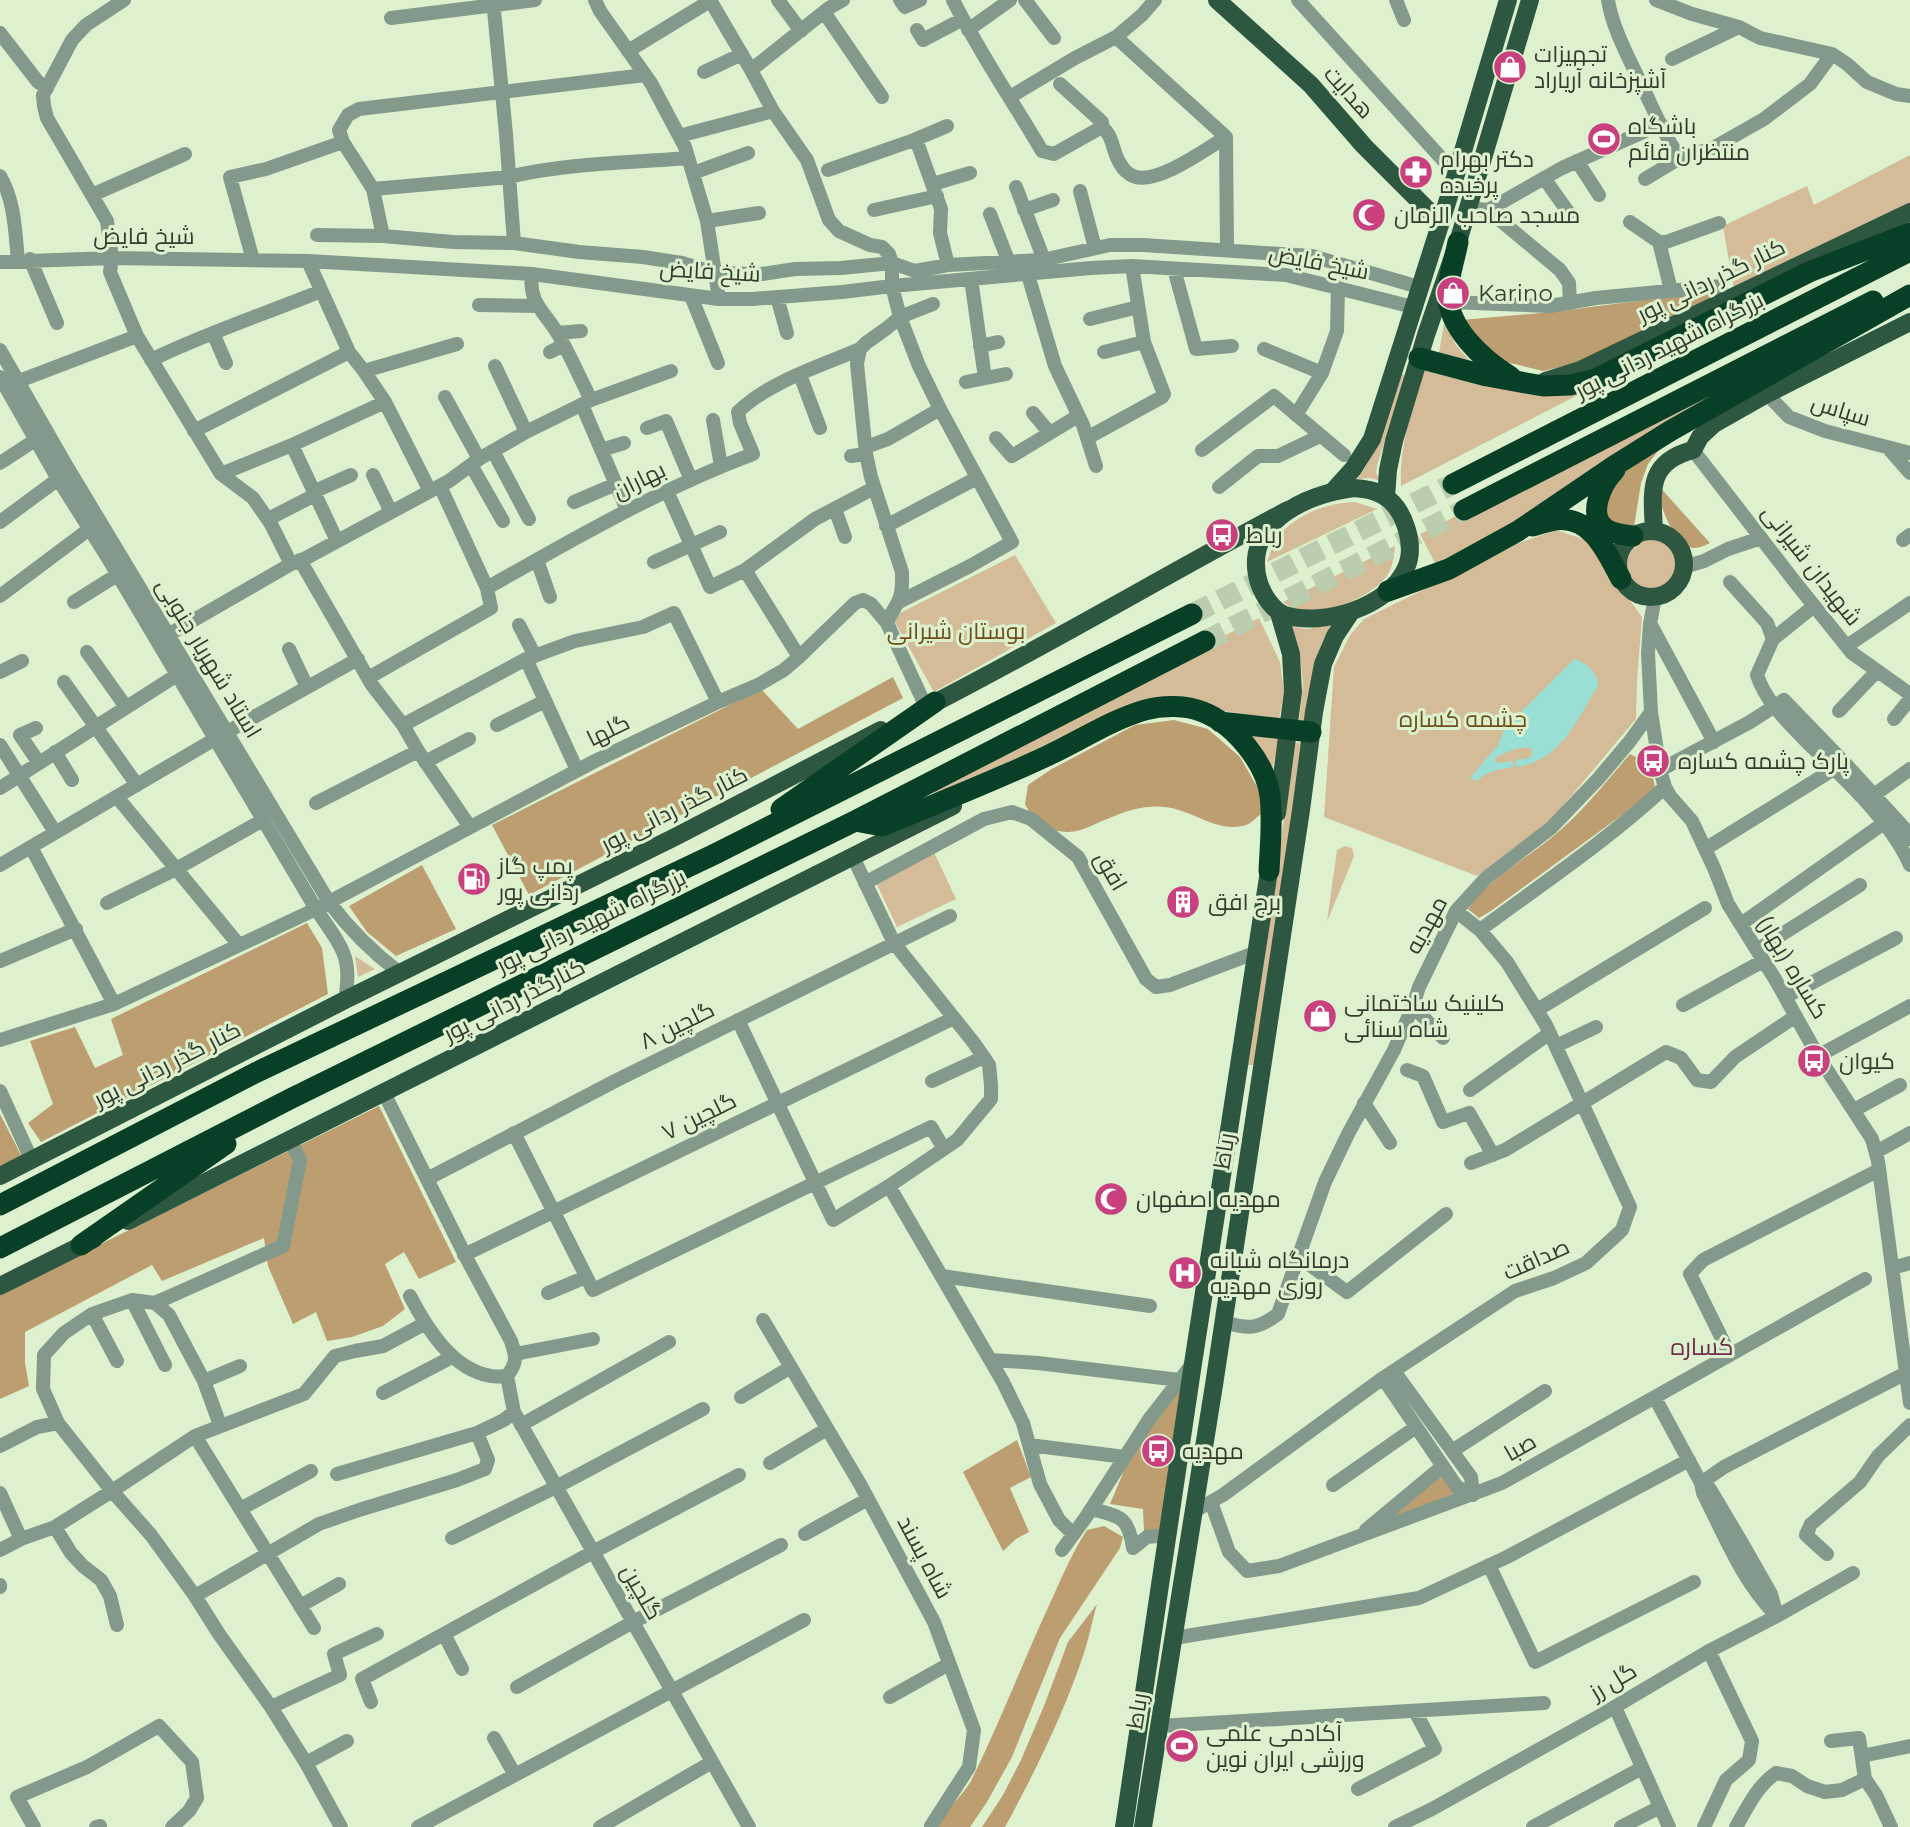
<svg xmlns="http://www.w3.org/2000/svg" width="1910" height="1827" font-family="Montserrat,Cairo,sans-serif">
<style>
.green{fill:#d4bc98}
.forest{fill:#bc9e70}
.water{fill:#99dfd6}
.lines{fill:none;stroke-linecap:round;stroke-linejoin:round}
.highway-tunnel{stroke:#bbcdaf;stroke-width:21;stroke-dasharray:21 10;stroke-linecap:butt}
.minor{stroke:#83998c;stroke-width:14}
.major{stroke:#2e5741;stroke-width:18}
.highway{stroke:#084027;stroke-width:21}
.labels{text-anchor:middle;stroke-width:6;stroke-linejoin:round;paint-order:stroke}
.poi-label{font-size:23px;fill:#353c2f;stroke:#ddf1cf;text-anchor:start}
.street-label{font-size:23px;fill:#353c2f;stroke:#ddf1cf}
.park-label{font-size:23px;fill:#6e4f19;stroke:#ddf1cf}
.neighbourhood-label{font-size:24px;fill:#702d49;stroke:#ddf1cf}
</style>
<rect width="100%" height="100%" fill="#ddf1cf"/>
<path class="green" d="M1910 155V203L1734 290 1723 226 1807 186 1814 205Z
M1445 318 1455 344 1469 360 1439 353Z
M1844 323 1673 417 1536 509 1436 565 1420 534Z
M1425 367 1536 393 1611 378 1401 486C1399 445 1413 406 1425 367Z
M1399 372 1405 376 1378 462 1376 473 1381 481 1370 478 1357 479C1379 454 1388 405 1399 372Z
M1355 502 1377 509 1267 562C1270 555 1271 547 1275 541 1293 515 1325 503 1355 502Z
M1556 530 1586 540 1642 617 1637 680 1636 719 1551 820 1477 876 1324 817 1334 667 1350 635 1364 619 1516 544Z
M1625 565a26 26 0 1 1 52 0a26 26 0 1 1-52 0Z
M1395 546C1394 556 1393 568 1386 577 1368 601 1308 623 1283 602Z
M1015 555 1056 623 934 692 892 617Z
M1259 618 1280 662 1284 692 1279 720 1211 709 1123 707 981 776 935 795 932 785Z
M1286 621C1302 633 1313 629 1332 623L1322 642 1314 664 1307 722 1299 721 1303 684 1301 664Z
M1233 729 1279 737 1270 781Z
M1304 742 1254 1065H1248L1295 743Z
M1345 846 1352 848 1354 856 1327 922 1337 850Z
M932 848 956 899 897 927 873 876Z
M355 956 375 969 358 977Z"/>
<path class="forest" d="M1707 292 1729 293 1578 363 1543 371 1506 362 1479 345 1461 320 1552 312Z
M1662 446 1648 464 1641 483 1634 527H1609L1604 502 1622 471Z
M1657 484 1710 543C1703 546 1696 550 1689 547 1671 539 1658 501 1657 484Z
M893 677 903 698 529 895 492 825 761 689 798 729Z
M1174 720 1208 729 1240 757 1259 790 1263 812C1258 816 1252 823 1246 825 1217 834 1192 809 1164 807 1146 805 1129 810 1112 817 1098 822 1081 833 1066 832 1043 830 1035 823 1025 804L1028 785 1050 770 1135 725Z
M1630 754C1649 764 1652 767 1655 788L1626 812 1491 911 1479 918 1468 909C1489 878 1523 861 1551 838 1581 814 1605 783 1630 754Z
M422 865 456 929 396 956 367 932 349 906Z
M307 923 322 948 328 994 41 1142 28 1123 53 1104 30 1041 75 1027 95 1068 123 1055 111 1019Z
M379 1106 456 1262 419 1279 404 1252 385 1264 405 1309 383 1326 352 1337 327 1341 316 1312 293 1324 268 1266 264 1238 162 1281 152 1265 25 1332V1363L29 1386 0 1399V1294Z
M0 1114 23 1159 0 1170Z
M1181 1389 1161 1529 1144 1532 1143 1509 1110 1504 1126 1466 1154 1423Z
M1017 1440 1031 1477 1010 1488 1029 1532 1016 1539 1003 1551 963 1472Z
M1442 1474 1455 1493 1373 1525Z
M1104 1526 1123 1537 1120 1548 1060 1638 1012 1757 987 1802 970 1827H939C941 1815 965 1793 972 1779 999 1724 1021 1667 1046 1612 1059 1584 1070 1556 1087 1530Z
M1097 1604C1092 1621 1089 1639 1083 1656 1063 1715 1035 1772 1005 1827H982L1003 1795 1021 1760 1044 1706 1068 1642Z"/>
<path class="water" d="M1574 659C1586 661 1599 675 1598 686 1576 721 1561 761 1516 767V760L1529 758 1532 755V749C1521 744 1507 753 1496 757L1495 760 1496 763 1513 761 1514 767C1499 769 1487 771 1477 781L1470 778 1498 745 1505 728Z"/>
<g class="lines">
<path class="highway-tunnel" d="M1192 614 1453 484
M1205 641 1464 510"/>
<path class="minor" d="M124 0 86 25 72 40 43 95 44 106 47 118 107 221 112 258 110 272 137 336 221 474 253 498 271 524 291 564
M493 0 506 134 514 243
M595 0 600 11 651 83 685 147 707 221 719 299
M710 0 751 70 773 111 807 160 829 220 839 231 870 245 882 247 889 254 892 263V286L900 317 887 328 866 343 860 349 857 364 866 454 871 477 902 572C902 582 903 593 898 602 894 610 890 614 887 623L926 707
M778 0 801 31
M900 0 905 7 920 0
M953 0C979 52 1012 100 1042 151L1054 154 1102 127C1114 136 1112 153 1121 165 1123 169 1128 174 1133 176 1156 186 1206 149 1226 137
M1025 0 1054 38
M1298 0 1443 160 1458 168
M1396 0 1404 20
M1608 0C1613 30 1629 58 1642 86 1654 110 1664 136 1680 158
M1656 0 1692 14 1739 27 1760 38 1832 54 1847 64 1867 82 1896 94 1910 96
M824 12 882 97
M391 18 535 0
M917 30 923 40 963 19
M968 30 1010 0
M0 33 38 82 47 88
M1116 37 1226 137
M628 51 710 1
M1672 59 1739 27
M751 70 829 8 843 0
M704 72 742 54
M1060 84 1102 122V127
M1010 97 1075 58 1116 37 1142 15 1155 0
M679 136 773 111
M1226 137 1227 250
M914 140 918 145 941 209 940 233 948 265
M1577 161 1599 195
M828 170 914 140 947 126
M693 173 748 153
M0 176C15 201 15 232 18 260
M1544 178 1571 216
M1645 179 1680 158 1713 148 1764 119 1810 84 1832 54
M933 184 970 173
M1016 187 1041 252 1043 268
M373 189 509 177C567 163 629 163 688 158
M1080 191 1095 248
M92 195 185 154
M1468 208 1488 210 1562 168 1661 124
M874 210 937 196
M1024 210 1053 200
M1488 210 1560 270 1569 283 1570 303
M990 214 1008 260
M707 221 759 213
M1630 222 1659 242H1666L1719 223
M317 235 383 236 453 242 514 243 579 252 643 257 682 263 715 273 762 274 795 269 841 268 892 263 915 271 948 265 1042 260 1110 245H1143L1312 256 1419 287
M383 236 373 189 343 142 339 130 348 115 359 109 645 75
M1659 242 1671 290
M30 259 57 323
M253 260 230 177 266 169 343 142
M308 261 349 352 364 371 385 402 430 491
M0 262 112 258 308 261 532 274 719 299H752L842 292 892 286 1091 268 1132 266 1286 275 1413 307
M1174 269 1196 349 1232 346
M532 274C528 303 545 312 558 334 570 355 580 378 591 400
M1028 275 1055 366 1083 425 1096 466
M971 279 985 378
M691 296 718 363
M777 297 787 333
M1449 302 1550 306 1596 298 1721 286
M479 305 537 306
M1090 319 1138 307
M213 333 226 363
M557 333 581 331
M980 346 998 342
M1264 349 1322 373
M0 350 66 465 329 902C350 930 372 952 400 973
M550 352 564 345
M1104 352 1144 342
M151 360C206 333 265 314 321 291
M495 366 526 432
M364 371 457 344
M800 375 820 428
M0 377 58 479 106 555 316 909C325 923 343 945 346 962 349 974 347 988 345 1000
M966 382 1006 374
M11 384 137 336
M1767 394 1789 417 1825 431 1910 453
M445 397 479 459
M582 405 627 510
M1033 413 1049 432
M1296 415 1322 373 1337 331 1338 287
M713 420 721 466
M647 428 666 421 691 480
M194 431 349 352
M996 438 1012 456 1078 416
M1087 438 1162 397 1164 394 1144 342 1132 266
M292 445 337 541
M866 447 888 439 940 409
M1888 448 1910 473
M601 450 624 443
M1202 450 1274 396 1344 455
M1693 450 1795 582 1852 653 1910 694
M493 451 529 519
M851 456 866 454
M0 463 43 435
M471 465 503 521
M221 474 292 445 385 402
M373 475 391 512
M1219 487 1258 456H1278L1320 436
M667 491 710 587 745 570 815 519 874 488
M313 492 351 475
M574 502 616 484
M835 509 845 537
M274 516 315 495
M0 522 65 474
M886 526 977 478
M1903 540 1910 535
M300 560 372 685 403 725 418 751 470 827
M537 560 550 597
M654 562 720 532
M1684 567 1704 561 1728 549 1761 538
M745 570 799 657
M1730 582 1767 623 1773 639
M487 588C573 539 660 489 753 454L740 423 738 412C768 382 821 366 860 349
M0 596 96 524
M1655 597 1650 624 1648 653 1651 712 1660 770 1665 787 1670 796 1692 821 1714 868 1728 904 1775 979 1818 1056 1872 1139 1878 1161 1910 1403
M74 602 117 575 125 572
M899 602 970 566 1012 542 940 409 919 366 900 317 933 304
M1814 606 1773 639 1757 675C1766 702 1786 720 1805 740 1840 775 1891 820 1910 865
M519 625 535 656
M1651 625 1714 742
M168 635 291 564 306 558 449 481 479 459 526 432 591 400 671 371
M1847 646 1910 603
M289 649 307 687
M87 652 126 707
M526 659 577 770
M0 672 22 661
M368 678 491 608 487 588 440 486
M64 682 137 785
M1839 711 1877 671
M1894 719 1910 699
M403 725 526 659 575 641 643 627 674 613 718 702
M497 725 545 701
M36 728 20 735 39 763
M0 745 55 832
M55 752 72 780
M425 762 469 739
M1660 770 1750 722 1784 700 1841 759 1905 829 1910 839
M0 788 177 675
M1874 795 1910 769
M117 797 239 945
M316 803 418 751
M31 847 114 1004
M1705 849 1834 769
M0 865 227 732 358 659
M865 883 984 819 1012 812 1031 819 1078 857 1146 979 1156 987 1170 985 1257 952
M107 903 176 869 263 820
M1741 924 1884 823
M1480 930C1542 884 1608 840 1665 787
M1757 950 1860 885
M0 961 76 929
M1785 997 1896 938
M1683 1005 1763 961
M1413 1006 1443 1038
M1537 1010 1705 908
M738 1020 833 1220 889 1186 957 1140 991 1099V1085L989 1065 974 1043 894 943 853 857
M0 1040 114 1004 316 909 595 761 718 702 758 685 784 670 799 657 855 603 863 600 871 604 887 623
M1556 1046 1596 1027
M1818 1056 1910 1006
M1407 1070 1423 1076 1443 1122 1469 1113 1493 1155
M932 1081 984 1057
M1470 1090 1550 1033
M0 1091 32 1161
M384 1093 468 1261 511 1341C516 1356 518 1362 507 1376 502 1376 496 1377 491 1376 452 1370 426 1327 410 1296
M1364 1103 1390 1143
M1854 1110 1900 1085
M514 1133 593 1290 931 1127 944 1149
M1876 1152 1910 1133
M1471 1163 1505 1150 1666 1052 1681 1058 1697 1080 1711 1082 1735 1057 1796 1016
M427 1179 617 1080 950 916
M889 1186 1003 1382 1023 1423 1040 1484 1059 1520 1073 1534
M464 1255 954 1018
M1299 1257 1347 1292 1446 1214
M1892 1268 1910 1263
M942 1276 1150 1306
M548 1293 586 1277
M132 1300 165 1365
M155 1303 283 1246 300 1160 290 1140
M92 1314 117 1361
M763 1320 860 1484 934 1622 974 1730 969 1767 931 1826
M1223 1322C1248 1329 1257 1330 1278 1314L1325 1182 1348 1134 1394 1050 1413 1006 1419 987 1456 911 1486 878 1551 828 1598 779 1630 741 1651 712
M515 1354 593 1339
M1730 1355 1690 1274 1703 1260 1879 1170
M991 1360 1038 1363 1179 1380
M1394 1371 1471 1477 1473 1495
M507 1376 514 1412 749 1827
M1383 1378 1457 1487 1473 1495
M204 1381 240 1366
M383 1393 452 1357
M741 1397 791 1367
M1655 1398 1701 1483 1724 1467 1906 1373
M220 1425 204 1381 169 1315 155 1303 132 1300 92 1314 64 1333 44 1355 43 1389 58 1423 112 1491 151 1535 195 1596 219 1634 271 1707 306 1763 341 1827
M521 1425 669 1342
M195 1436 314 1628
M1029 1445 1125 1457
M0 1446 37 1427 58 1423
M1452 1451 1545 1391
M770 1463 827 1429
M337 1474 477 1433 504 1420 514 1412
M1701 1483 1710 1489 1742 1543 1771 1594 1777 1616C1743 1583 1724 1534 1703 1493Z
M1333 1485 1416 1427
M0 1493 21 1539
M1211 1502 1229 1552 1247 1571 1279 1566 1502 1483 1865 1279
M240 1509 311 1471
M1091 1509C1121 1517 1128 1516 1133 1548L1147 1537 1167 1535
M1193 1512 1223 1495 1383 1378 1515 1291 1554 1278 1586 1263 1622 1230 1630 1207 1546 1025 1507 962 1480 930 1456 911
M1366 1530 1443 1466
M805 1534 868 1499
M452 1538 556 1487 703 1409
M0 1550 21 1539 55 1527
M1062 1550 1086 1517 1150 1418 1193 1363
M1827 1554 1806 1535 1811 1524 1860 1482 1878 1456 1910 1425
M1489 1565 1535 1662 1694 1582
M0 1585V1587
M195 1596 319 1524 359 1510 457 1480 485 1469 488 1460 477 1433
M300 1606 339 1584
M117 1625 110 1596 101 1580 83 1566 71 1553 55 1527 112 1491 195 1436 304 1394 335 1356 355 1351 383 1346 424 1324
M444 1634 462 1669
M1174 1638 1419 1598 1507 1557 1689 1460
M517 1687 633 1622 781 1545
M890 1697 949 1664
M371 1702 362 1679 593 1552 739 1475
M271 1707 340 1675 334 1654 377 1634
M1615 1707 1669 1827
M1159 1726 1544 1703
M494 1738 515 1775
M1831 1741 1859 1738 1865 1779 1876 1795 1891 1827
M1862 1756 1910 1746
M306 1763 347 1741
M1358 1789 1435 1749 1415 1711
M34 1827 17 1797 87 1767 159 1726 192 1762 197 1798 189 1811 172 1827
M96 1827 100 1826
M418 1827 804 1620
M600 1827 712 1762
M1395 1827 1432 1809 1601 1715 1709 1651 1777 1616 1853 1573
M1533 1827 1642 1768
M1621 1827 1660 1807
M1704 1827 1726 1780 1749 1760 1752 1741 1709 1651
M1736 1827C1747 1808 1757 1786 1776 1773L1792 1776 1807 1786 1825 1792 1842 1790 1865 1779"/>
<path class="major" d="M1217 0 1311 85 1364 146 1440 222
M1545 381 1580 370 1910 212
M1354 488C1365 489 1375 490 1384 496 1405 509 1416 546 1406 568 1389 607 1323 627 1285 615 1273 611 1263 595 1259 583 1241 524 1305 494 1354 488Z
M1334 490 1353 469 1372 439 1458 168 1508 0
M1386 497 1388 470 1394 441 1426 335 1458 242 1530 0
M1618 564a33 33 0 1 1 66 0a33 33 0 1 1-66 0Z
M1654 531C1652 490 1647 462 1693 450L1700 437 1714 424 1767 394 1910 322
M925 708C1048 645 1166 575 1288 510
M1277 813 1293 692 1291 654 1279 613
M0 1176 345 1000 675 837 881 730
M128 1221 953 806
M0 1286 94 1239
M1124 1827 1192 1370 1271 858
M1143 1827 1214 1385 1301 810 1314 712 1323 664 1335 636 1351 612"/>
<path class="highway" d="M1458 242C1455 258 1449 275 1448 291 1446 327 1483 360 1511 377
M1419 358 1487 376 1543 386 1570 385 1596 379 1809 272 1910 233
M1615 470C1602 483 1586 516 1606 529 1614 534 1624 535 1633 536
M1453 484 1910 251
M1464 510 1873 301
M1533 526C1540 524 1548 521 1555 520 1592 515 1607 553 1621 579
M1388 591 1449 569 1518 531 1614 466 1670 431 1910 295
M1220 722 1311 732
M781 809 935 702
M855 821 882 826C938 803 994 781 1049 755 1081 740 1111 720 1145 710 1163 705 1186 705 1203 712 1234 724 1266 763 1270 796 1273 819 1270 848 1269 871
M0 1205 255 1073 715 854 1192 614
M81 1245 226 1144
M0 1248 292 1098 855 821 1205 641"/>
</g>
<defs>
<g id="shop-disc" transform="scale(1.75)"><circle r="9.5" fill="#c8407d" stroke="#ddf1cf"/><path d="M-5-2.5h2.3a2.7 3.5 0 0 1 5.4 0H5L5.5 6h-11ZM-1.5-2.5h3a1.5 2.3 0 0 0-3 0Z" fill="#fff"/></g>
<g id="stadium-disc" transform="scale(1.75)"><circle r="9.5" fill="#c8407d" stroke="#ddf1cf"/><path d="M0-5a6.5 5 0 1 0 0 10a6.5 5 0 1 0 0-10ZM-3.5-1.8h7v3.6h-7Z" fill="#fff"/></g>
<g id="pharmacy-disc" transform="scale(1.75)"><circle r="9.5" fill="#c8407d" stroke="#ddf1cf"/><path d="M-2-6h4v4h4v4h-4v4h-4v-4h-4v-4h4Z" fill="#fff"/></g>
<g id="mosque-disc" transform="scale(1.75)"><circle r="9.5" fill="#c8407d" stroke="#ddf1cf"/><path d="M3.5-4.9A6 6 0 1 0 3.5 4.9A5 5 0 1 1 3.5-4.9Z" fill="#fff"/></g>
<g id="bus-disc" transform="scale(1.75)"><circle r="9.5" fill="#c8407d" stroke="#ddf1cf"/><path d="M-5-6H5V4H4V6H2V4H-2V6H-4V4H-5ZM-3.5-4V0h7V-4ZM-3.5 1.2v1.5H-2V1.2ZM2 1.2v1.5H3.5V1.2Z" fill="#fff"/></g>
<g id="fuel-disc" transform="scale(1.75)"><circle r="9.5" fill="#c8407d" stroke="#ddf1cf"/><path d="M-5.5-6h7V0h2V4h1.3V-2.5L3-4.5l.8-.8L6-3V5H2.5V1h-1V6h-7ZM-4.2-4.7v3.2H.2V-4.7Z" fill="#fff"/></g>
<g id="building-disc" transform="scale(1.75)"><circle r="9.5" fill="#c8407d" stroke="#ddf1cf"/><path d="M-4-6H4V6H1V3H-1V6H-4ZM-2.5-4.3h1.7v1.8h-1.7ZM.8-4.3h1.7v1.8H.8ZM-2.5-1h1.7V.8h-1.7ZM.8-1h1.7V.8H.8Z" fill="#fff"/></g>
<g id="hospital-disc" transform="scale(1.75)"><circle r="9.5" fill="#c8407d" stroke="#ddf1cf"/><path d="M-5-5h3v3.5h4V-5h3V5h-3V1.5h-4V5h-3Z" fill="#fff"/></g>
</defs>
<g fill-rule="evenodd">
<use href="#shop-disc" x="1510" y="67"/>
<use href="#stadium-disc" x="1604" y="139"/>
<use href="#pharmacy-disc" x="1416" y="172"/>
<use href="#mosque-disc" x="1369" y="215"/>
<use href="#shop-disc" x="1453" y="293"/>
<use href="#bus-disc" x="1222" y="535"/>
<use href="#bus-disc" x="1653" y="761"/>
<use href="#fuel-disc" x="474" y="879"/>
<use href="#building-disc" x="1183" y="902"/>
<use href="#shop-disc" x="1320" y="1016"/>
<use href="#bus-disc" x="1814" y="1061"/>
<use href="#mosque-disc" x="1111" y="1199"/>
<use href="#hospital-disc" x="1185" y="1273"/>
<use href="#bus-disc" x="1158" y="1451"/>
<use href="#stadium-disc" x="1182" y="1746"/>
</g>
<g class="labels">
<g class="poi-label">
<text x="1534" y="62">تجهیزات<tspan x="1534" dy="26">آشپزخانه آریاراد</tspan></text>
<text x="1628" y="134">باشگاه<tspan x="1628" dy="26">منتظران قائم</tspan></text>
<text x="1440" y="167">دکتر بهرام<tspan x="1440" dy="26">پرخیده</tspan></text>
<text x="1394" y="223">مسجد صاحب الزمان</text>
<text x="1478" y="301">Karino</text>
<text x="1246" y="543">رباط</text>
<text x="1678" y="769">پارک چشمه کساره</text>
<text x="498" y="874">پمپ گاز<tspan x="498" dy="26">ردانی پور</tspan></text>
<text x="1208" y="910">برج افق</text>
<text x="1344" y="1011">کلینیک ساختمانی<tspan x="1344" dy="26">شاه سنائی</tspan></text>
<text x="1839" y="1069">کیوان</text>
<text x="1136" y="1207">مهدیه اصفهان</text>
<text x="1210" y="1268">درمانگاه شبانه<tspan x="1210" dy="26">روزی مهدیه</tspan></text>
<text x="1182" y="1459">مهدیه</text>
<text x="1206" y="1741">آکادمی علمی<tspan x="1206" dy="26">ورزشی ایران نوین</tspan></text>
</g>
<g class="street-label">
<text transform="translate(1349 92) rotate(48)" y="8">هدایت</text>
<text x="144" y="244">شیخ فایض</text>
<text transform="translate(1319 262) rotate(11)" y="8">شیخ فایض</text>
<text transform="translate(710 271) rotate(3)" y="8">شیخ فایض</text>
<text transform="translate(1711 280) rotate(-26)" y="8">کنار گذر ردانی پور</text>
<text transform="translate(1669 345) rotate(-27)" y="8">بزرگراه شهید ردانی پور</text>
<text transform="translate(1841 410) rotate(17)" y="8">سپاس</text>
<text transform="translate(639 480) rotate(-26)" y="8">بهاران</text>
<text transform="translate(1812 565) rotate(52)" y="8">شهیدان شیرانی</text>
<text transform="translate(209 658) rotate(59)" y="8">استاد شهریار جنوبی</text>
<text transform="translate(608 730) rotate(-26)" y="8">گلها</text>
<text transform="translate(674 809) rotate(-27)" y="8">کنار گذر ردانی پور</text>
<text transform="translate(1111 871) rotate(60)" y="8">افق</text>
<text transform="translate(591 921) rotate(-26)" y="8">بزرگراه شهید ردانی پور</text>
<text transform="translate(1426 925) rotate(-61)" y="8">مهدیه</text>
<text transform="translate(1793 967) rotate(59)" y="8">کساره (بهار)</text>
<text transform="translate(514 1000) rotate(-27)" y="8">کنارگذر ردانی پور</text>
<text transform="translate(677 1025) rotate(-26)" y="8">گلچین ۸</text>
<text transform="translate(167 1064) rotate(-27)" y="8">کنار گذر ردانی پور</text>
<text transform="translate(699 1116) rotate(-26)" y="8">گلچین ۷</text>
<text transform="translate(1224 1151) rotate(-81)" y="8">رباط</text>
<text transform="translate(1536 1259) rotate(-24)" y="8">صداقت</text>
<text transform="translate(1520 1447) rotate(-30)" y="8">صبا</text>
<text transform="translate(925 1557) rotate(62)" y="8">شاه پسند</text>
<text transform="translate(642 1592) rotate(60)" y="8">گلچین</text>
<text transform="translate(1613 1681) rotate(-31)" y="8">گل رز</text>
<text transform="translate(1137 1711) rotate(-81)" y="8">رباط</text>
</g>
<g class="park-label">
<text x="956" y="639">بوستان شیرانی</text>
<text x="1463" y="727">چشمه کساره</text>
</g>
<g class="neighbourhood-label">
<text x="1702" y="1355">کساره</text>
</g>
</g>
</svg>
